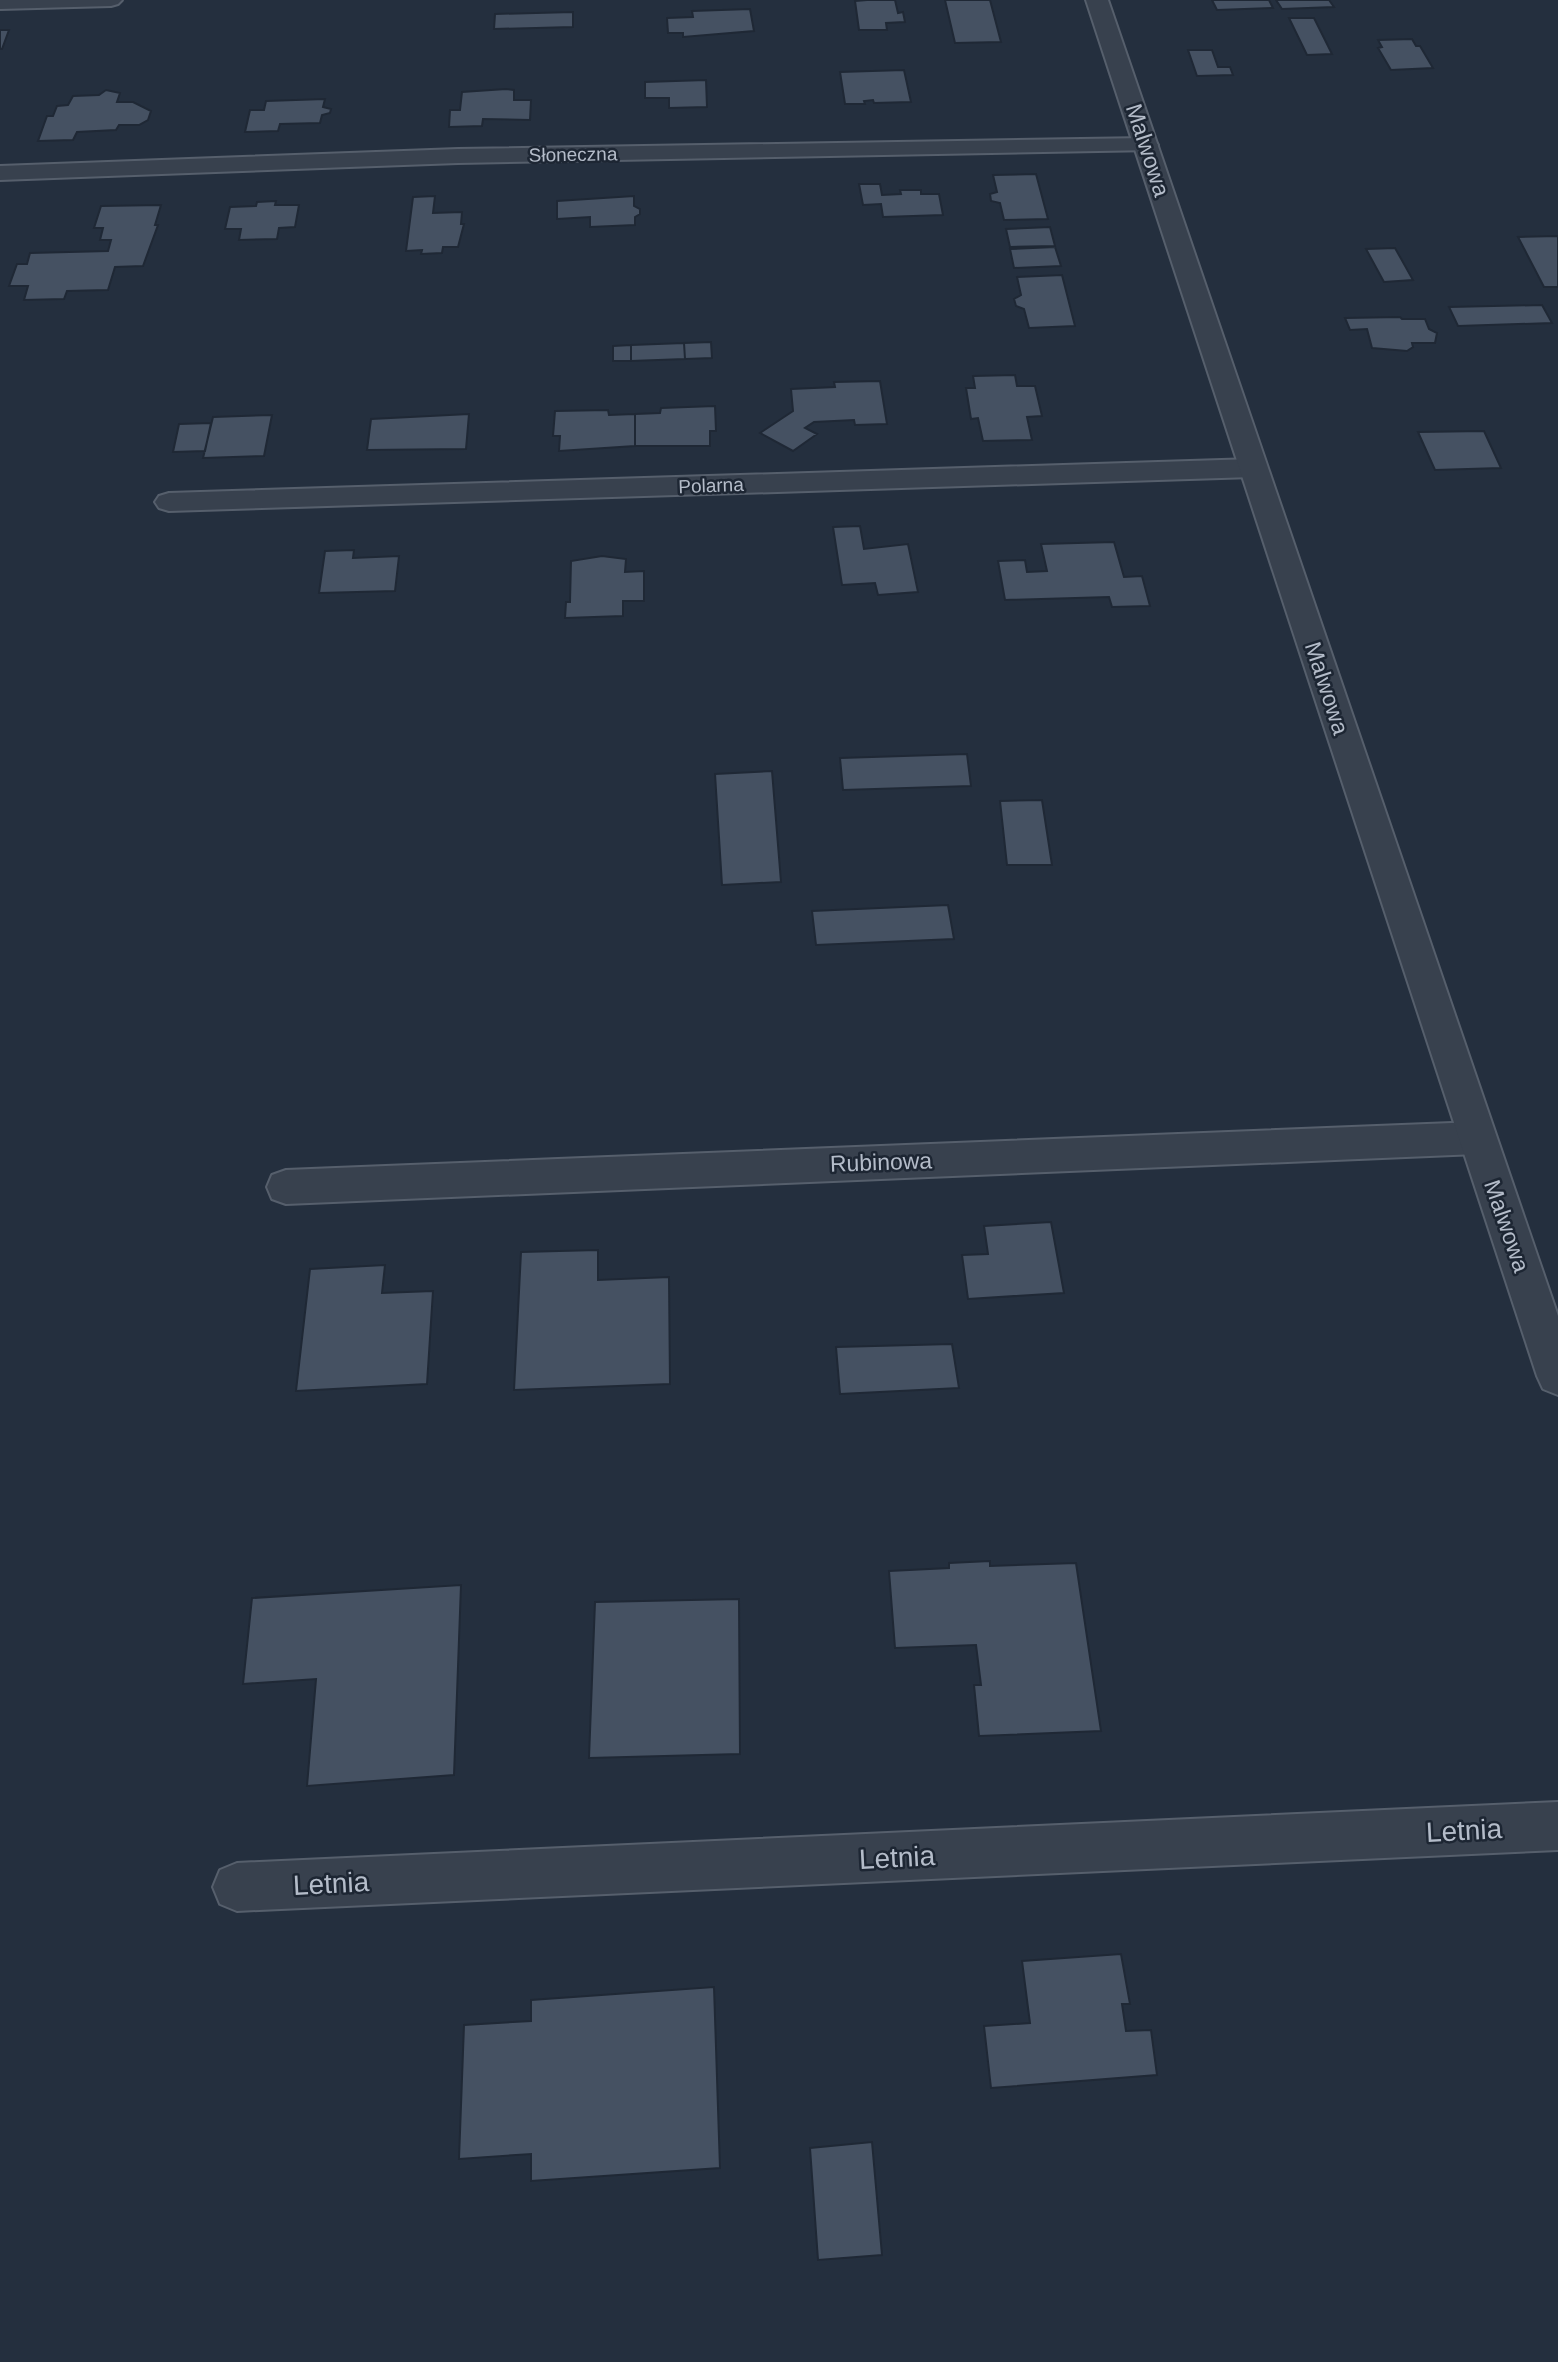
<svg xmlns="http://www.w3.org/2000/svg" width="1558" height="2362" font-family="Arial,sans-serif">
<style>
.building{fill:#455162;stroke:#1f2835;stroke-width:2}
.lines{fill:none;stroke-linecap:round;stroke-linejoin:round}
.minor-casing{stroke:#565f6c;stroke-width:4}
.tertiary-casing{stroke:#565f6c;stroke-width:4}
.minor{fill:#38414e;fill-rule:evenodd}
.tertiary{fill:#38414e;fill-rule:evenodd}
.labels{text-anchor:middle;stroke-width:5;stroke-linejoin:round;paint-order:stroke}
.far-street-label{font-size:19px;fill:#b4bcc9;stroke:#1d2633}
.street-label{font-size:23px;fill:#b4bcc9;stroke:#1d2633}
.near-street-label{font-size:28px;fill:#b4bcc9;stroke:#1d2633}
</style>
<rect width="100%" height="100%" fill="#242f3e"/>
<path class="building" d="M867 0H895L898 13 903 12 905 22 886 23 887 30H859L855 1Z
M945 0H990L1001 42 955 43Z
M1212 0H1269L1273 8 1217 10Z
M1276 0H1329L1334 7 1282 9Z
M750 9 754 31 683 37V33H668L667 18 693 17 692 11Z
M573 12V27L494 29 495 14Z
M1289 18H1314L1332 54 1307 55Z
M0 30H9L2 49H0Z
M1412 39 1416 46H1420L1433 68 1391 70 1378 48 1382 47 1378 40Z
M1188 50H1212L1218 67H1230L1233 75 1197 76Z
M904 70 911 102 874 103 873 100 864 101 865 104H845L840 72Z
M706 80 707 107 669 108V98H645V82Z
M506 89 514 90V100H531L530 120 483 119 482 126 449 127 450 110H460L462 92Z
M106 90 120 93 117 102H133L151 111 148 120 139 125H119L116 130 77 132 73 140 38 141 47 116H53L57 106 68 105 73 96 99 95Z
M325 99 323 107 331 109 330 113 322 115 320 123 280 124 278 131 245 132 250 110H264L266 101Z
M1036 174 1048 219 1004 220 1000 203 991 201 990 194 997 192 993 175Z
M859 184H880L882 195 901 194 900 190H921V194H939L943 215 883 217 881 204 863 205Z
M435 196 433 213 462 212 461 224H464L458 247H443L442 253 421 254 422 250 406 251 413 197Z
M634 196V206L640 209V214L635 217V225L590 227V217L557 219V201Z
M276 201 275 205H299L295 227 279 228 277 239 239 240 241 229H225L230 207 256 206 257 202Z
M161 205 155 225H158L143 266 115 267 108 290 67 291 64 299 24 300 28 286H9L17 264H27L30 253 108 251 111 240H100L103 228H94L101 206Z
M1050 227 1055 246 1010 247 1006 229Z
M1558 236V287H1544L1518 237Z
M1055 247 1061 266 1014 268 1010 249Z
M1395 248 1413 280 1384 282 1366 249Z
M1062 275 1075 326 1029 328 1024 309 1016 306 1014 299 1021 295 1017 277Z
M1542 305 1552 323 1458 326 1449 307Z
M1400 317 1402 319H1425L1429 329 1437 333 1435 343H1412L1413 347 1407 351 1372 348 1367 329 1350 330 1345 318Z
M711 342 712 358 685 359 684 343Z
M684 343 685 359 631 361V345Z
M631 345V361H613V346Z
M1015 375 1017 386H1035L1042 416 1027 417 1032 440 983 441 978 418 971 419 966 388H975L973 376Z
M880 381 887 424 855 425 854 420 814 422 805 428 817 434 793 451 760 433 793 411 791 389 835 387 834 382Z
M715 406 716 431H710V446H635V414L660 413 661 408Z
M608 410 609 415 635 414V446L559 451 560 436H553L555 411Z
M469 414 466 449 367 450 371 419Z
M272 415 264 456 203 458 213 417Z
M211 423 205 451 173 452 179 424Z
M1484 431 1501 468 1435 470 1418 432Z
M860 526 864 549 908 544 918 592 878 595 875 583 842 585 833 527Z
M1114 542 1124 577 1142 576 1150 606 1112 607 1109 597 1005 600 998 561 1025 560 1027 572 1047 571 1041 544Z
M354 550 353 558 399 556 395 591 319 593 325 551Z
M602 556 626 559 625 572 644 571V601H623V616L565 618 566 602H570L571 561Z
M967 754 971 786 843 790 840 758Z
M772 771 781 882 722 885 715 774Z
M1042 800 1052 865H1007L1000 801Z
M948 905 954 939 816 945 812 911Z
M1051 1222 1064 1293 968 1299 962 1255 988 1254 984 1226Z
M598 1250V1280L669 1277 670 1384 514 1390 521 1252Z
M385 1265 382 1293 433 1291 427 1384 296 1391 310 1269Z
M952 1344 959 1388 840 1394 836 1347Z
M990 1561V1566L1076 1563 1101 1731 979 1736 974 1685H981L976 1645 895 1648 889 1571 949 1568V1563Z
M461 1585 454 1775 307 1786 316 1679 243 1684 252 1598Z
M739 1599 740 1754 589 1758 595 1602Z
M1121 1954 1130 2004H1122L1126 2031 1151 2030 1157 2075 991 2088 984 2026 1030 2023 1022 1961Z
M714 1987 720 2168 531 2181V2154L459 2159 464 2025 531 2021V2000Z
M872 2142 882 2255 818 2260 810 2148Z"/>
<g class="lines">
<g class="minor-casing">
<path id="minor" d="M0 0H122L118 4 111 6 0 9Z
M1146 138 1154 140 1158 145 1154 150 458 163 0 180V166L458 149Z
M1253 459 1263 462 1267 468 1263 474 1253 477 169 511 159 508 155 502 159 496 169 493Z
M1477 1122 1490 1127 1496 1138 1490 1149 1477 1154 286 1204 272 1199 267 1187 272 1175 286 1170Z
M1558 1802V1850L237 1911 220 1904 213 1887 220 1870 237 1863Z"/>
</g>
<g class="tertiary-casing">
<path id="tertiary" d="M1086 0H1108L1558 1316V1395L1543 1389 1537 1376Z"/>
</g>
<use href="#minor" class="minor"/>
<use href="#tertiary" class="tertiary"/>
</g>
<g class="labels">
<g class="far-street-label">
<text transform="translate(573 154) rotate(-1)" y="7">Słoneczna</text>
<text transform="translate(711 485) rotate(-2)" y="7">Polarna</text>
</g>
<g class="street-label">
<text transform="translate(1148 150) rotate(72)" y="8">Malwowa</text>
<text transform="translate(1327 688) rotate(72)" y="8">Malwowa</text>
<text transform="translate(881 1162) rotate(-2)" y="8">Rubinowa</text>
<text transform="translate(1507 1226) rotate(71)" y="8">Malwowa</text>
</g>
<g class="near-street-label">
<text transform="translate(1464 1830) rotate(-3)" y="10">Letnia</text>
<text transform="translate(897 1857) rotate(-3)" y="10">Letnia</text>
<text transform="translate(331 1883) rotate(-3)" y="10">Letnia</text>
</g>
</g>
</svg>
